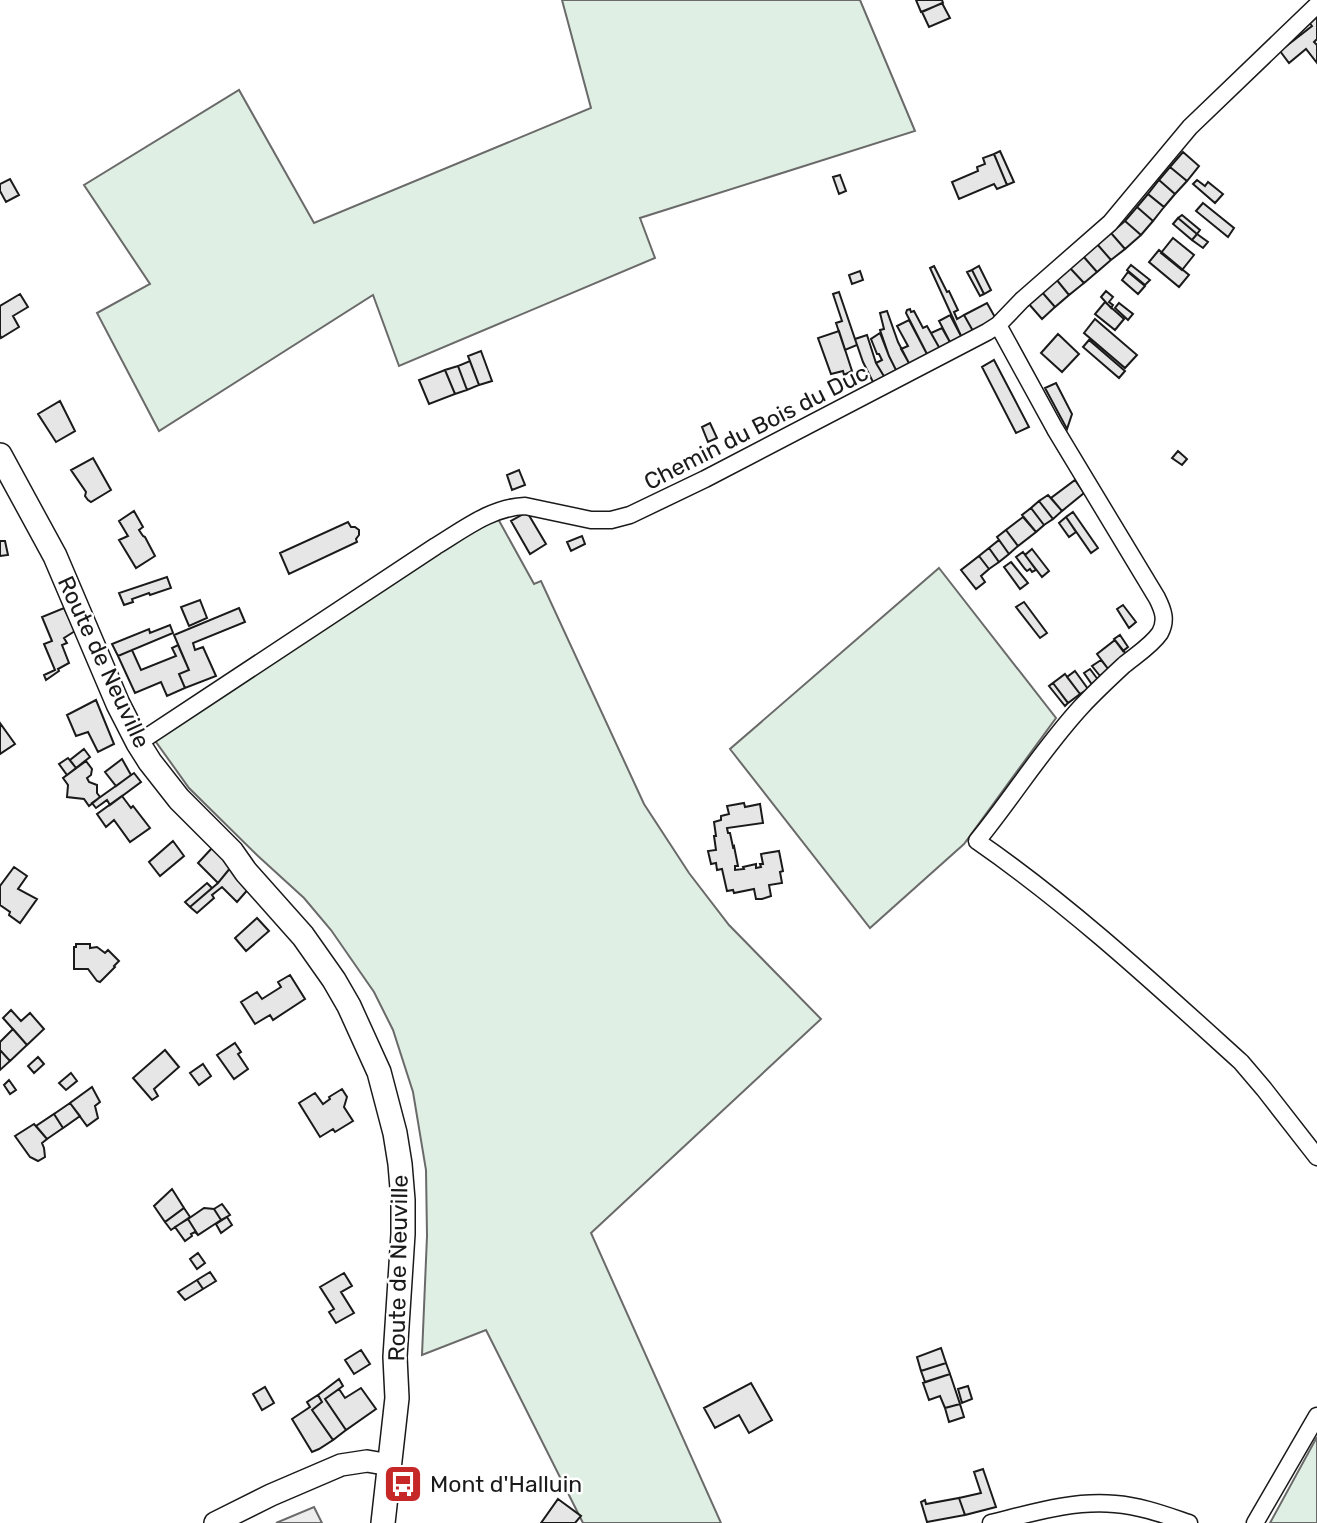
<svg xmlns="http://www.w3.org/2000/svg" width="1317" height="1523" font-family="Rubik,sans-serif">
<style>
.green{fill:#e0efe3;stroke:#6a6a6a;stroke-width:2}
.parking{fill:#ededed;stroke:#6a6a6a;stroke-width:2}
.building{fill:#e6e6e6;stroke:#1a1a1a;stroke-width:2}
.lines{fill:none;stroke-linecap:round;stroke-linejoin:round}
.minor-casing{stroke:#1a1a1a;stroke-width:19}
.tertiary-casing{stroke:#1a1a1a;stroke-width:24}
.secondary-casing{stroke:#1a1a1a;stroke-width:26}
.minor{stroke:#fff;stroke-width:16}
.tertiary{stroke:#fff;stroke-width:21}
.secondary{stroke:#fff;stroke-width:23}
.labels{text-anchor:middle;stroke-width:5;stroke-linejoin:round;paint-order:stroke}
.street-label{font-size:23px;fill:#1a1a1a;stroke:#fff}
.poi-label{font-size:23px;fill:#1a1a1a;stroke:#fff;text-anchor:start}
</style>
<rect width="100%" height="100%" fill="#fff"/>
<path class="green" d="M562 0H860L915 131 640 218 655 258 399 366 373 295 159 431 97 313 150 284 84 185 239 90 314 223 591 108Z
M497 517 534 584 541 581 644 804 689 873 729 925 821 1019 591 1233 721 1523H583L486 1330 422 1355 427 1236 426 1170 413 1092 393 1030 374 992 331 930 304 898 258 856 189 788 151 735 370 595Z
M939 568 1056 718 964 844 870 928 730 749Z
M1317 1437V1523H1270Z"/>
<path class="parking" d="M314 1507 322 1523H276Z"/>
<path class="building" d="M916 0H942L943 3 921 12Z
M942 3 950 18 929 27 922 12Z
M1317 14V39L1314 42 1317 45V63L1306 49 1289 63 1280 51 1312 26 1308 21Z
M1000 151 1014 182 1007 185 994 154Z
M1183 152 1199 166 1187 181 1170 167Z
M994 154 1007 185 997 189 994 184 959 199 952 182 978 171 977 167 985 164 983 158Z
M1170 167 1187 181 1175 194 1159 180Z
M840 175 846 191 839 194 833 177Z
M10 179 19 195 6 202 0 191V184Z
M1159 180 1175 194 1164 207 1148 194Z
M1197 180 1205 186 1208 182 1223 194 1215 203 1193 184Z
M1148 194 1164 207 1153 221 1137 207Z
M1203 203 1234 228 1228 237 1196 211Z
M1137 207 1153 221 1141 235 1125 221Z
M1182 215 1200 230 1197 234 1178 218Z
M1178 218 1197 234 1192 240 1173 224Z
M1125 221 1141 235 1125 249 1111 233Z
M1111 233 1125 249 1111 260 1097 244Z
M1197 234 1208 242 1203 248 1192 240Z
M1173 238 1194 255 1182 270 1161 253Z
M1097 244 1111 260 1097 272 1083 256Z
M1159 250 1189 275 1179 287 1149 262Z
M1083 256 1097 272 1084 283 1070 268Z
M1131 265 1150 280 1145 285 1127 270Z
M934 266 947 292 949 291 958 310 954 312 957 319 964 315 973 331 962 338 930 268Z
M979 266 991 290 984 294 972 270Z
M1070 268 1084 283 1069 295 1056 279Z
M972 270 984 294 980 296 967 272Z
M860 271 863 280 852 284 849 275Z
M1128 272 1145 286 1138 294 1122 280Z
M1056 279 1069 295 1055 307 1041 291Z
M1041 291 1055 307 1042 319 1028 303Z
M1106 291 1113 297 1109 302 1113 305 1111 308 1101 297Z
M839 292 857 345 845 350 836 323 842 321 833 294Z
M20 294 28 307 13 316 19 327 1 338 0 335V306Z
M1105 302 1124 319 1115 330 1095 314Z
M987 303 996 319 973 331 964 315Z
M1119 303 1133 314 1128 320 1115 308Z
M910 309 911 312 914 311 923 328 927 326 940 349 928 356 906 313 907 310Z
M887 311 898 342 910 365 897 372 889 356 880 330 884 329 880 313Z
M950 315 962 338 951 344 939 321Z
M1095 319 1137 355 1125 368 1084 333Z
M909 320 928 356 910 365 901 349 908 346 897 326Z
M942 328 951 344 940 349 931 333Z
M839 331 852 371 844 375 843 371 831 374 818 338Z
M880 333 889 356 897 372 885 378 876 363 882 360 879 354H877L871 339Z
M1058 334 1079 354 1062 372 1041 353Z
M867 335 876 363 885 378 874 384 863 362 855 339Z
M1089 340 1125 371 1119 378 1083 347Z
M481 351 492 381 479 385 468 356Z
M994 360 1029 427 1016 433 982 367Z
M470 361 479 385 467 390 458 366Z
M458 366 467 390 455 394 445 370Z
M445 370 455 394 429 404 419 380Z
M1056 383 1072 414 1067 429 1045 388Z
M60 401 75 431 56 442 38 414Z
M710 423 717 438 708 442 702 427Z
M1178 451 1187 459 1182 465 1172 458Z
M93 458 111 490 91 502 88 500 85 496 86 492 71 470Z
M519 470 525 485 512 490 507 475Z
M1075 480 1084 493 1062 511 1051 498Z
M1048 495 1062 511 1053 519 1039 501Z
M1039 501 1053 519 1044 525 1031 508Z
M1031 508 1044 525 1036 532 1022 515Z
M134 511 143 527 139 530 143 536 145 537 155 556 136 568 119 540 128 536 119 521Z
M527 512 546 544 530 554 511 521Z
M1073 512 1098 548 1091 553 1066 517Z
M1023 517 1036 532 1018 546 1006 530Z
M1066 517 1076 532 1069 537 1059 523Z
M348 522 351 527H355L359 530V535L356 539 357 542 289 574 280 553Z
M1006 530 1018 546 1009 554 997 537Z
M582 536 585 544 571 551 567 542Z
M999 540 1009 554 999 562 989 548Z
M0 541H5L8 555 0 556Z
M989 548 999 562 989 569 979 556Z
M1032 549 1049 571 1042 577 1025 555Z
M1023 552 1036 570 1032 572 1030 569 1027 571 1025 569 1016 557Z
M979 556 989 569 981 576 985 582 976 589 961 570Z
M1011 562 1028 583 1020 589 1004 567Z
M167 577 171 588 150 595 149 593 132 599 133 602 124 605 119 593Z
M200 600 207 618 189 626 181 607Z
M1024 602 1047 633 1040 638 1016 607Z
M1123 605 1136 622 1129 628 1117 609Z
M64 608 75 631 64 638 67 643 62 645 69 663 58 669 59 671 46 680 44 675 55 670 44 644 52 641 42 617Z
M239 608 245 622 193 643 195 650 203 647 216 676 185 688 179 674 189 670 174 635Z
M170 625 173 633 118 656 112 644 149 629 150 633Z
M1120 635 1128 647 1123 651 1114 639Z
M1115 640 1126 654 1109 670 1097 654Z
M178 645 189 670 179 674 185 688 167 696 161 682 135 693 118 656 132 650 141 670 176 656 172 648Z
M1101 660 1109 670 1100 676 1092 666Z
M1090 669 1099 681 1093 686 1084 673Z
M1075 671 1088 689 1080 694 1067 677Z
M1065 674 1080 694 1068 703 1053 683Z
M1053 683 1068 703 1065 706 1049 686Z
M96 700 114 744 98 752 88 732 76 736 67 715Z
M0 723 15 744 0 754Z
M84 749 90 757 76 768 70 760Z
M68 758 76 768 67 775 59 764Z
M122 759 131 775 116 786 105 772Z
M86 761 92 769 91 775 87 778 89 782 97 785V793L100 797 89 806 84 799 67 797 68 785 63 778Z
M134 773 141 782 110 805 107 800 96 808 92 803Z
M122 796 131 808 133 806 150 828 130 842 114 820 106 827 97 814Z
M744 803 745 807 760 804 763 823 727 828 728 833H730L733 847 734 846 738 866H735V870L744 869 743 867 756 864V868L761 867 760 864H763L761 854 779 851 783 871 780 872 782 883 769 885 771 896 762 899H756L754 889 734 893 733 890 727 891 722 869 717 870 716 863 711 864 708 851 716 850 714 836H716L714 822 721 820V816L729 814 727 806Z
M173 841 184 856 160 876 149 862Z
M212 848 231 867 218 883 198 863Z
M14 867 27 876 18 889 37 899 20 923 9 915 10 912 0 905V886Z
M231 867 251 886 237 902 222 887 212 895 214 898 197 913 190 907 218 883Z
M207 883 212 888 190 907 185 902Z
M257 918 269 931 246 951 235 938Z
M76 944H90V948L97 947 105 953 108 950 119 961 114 966 115 967 100 982 97 981 88 969H74V947H76Z
M290 975 305 999 273 1020 270 1015 255 1024 241 1002 257 992 262 999 281 987 278 982Z
M11 1010 21 1021 30 1013 44 1029 27 1045 3 1018Z
M13 1029 27 1045 10 1061 0 1050V1042Z
M235 1043 241 1052 238 1054 248 1069 234 1079 217 1055Z
M0 1050 10 1061 0 1070Z
M165 1050 179 1067 154 1089 158 1096 152 1100 133 1078Z
M38 1057 44 1064 34 1073 28 1066Z
M203 1064 211 1076 199 1085 190 1073Z
M71 1073 77 1081 66 1090 59 1083Z
M9 1080 16 1090 10 1094 4 1085Z
M92 1087 100 1102 95 1106 98 1118 87 1126 70 1103Z
M342 1089 347 1097 344 1107 353 1121 335 1132 333 1129 320 1137 299 1103 315 1093 323 1104 330 1099 329 1097Z
M70 1103 80 1116 63 1128 54 1114Z
M54 1114 63 1128 47 1139 36 1126Z
M34 1124 47 1139 42 1143 44 1148 45 1157 38 1161 30 1157 15 1136Z
M172 1189 184 1208 165 1222 154 1206Z
M222 1204 230 1215 221 1220 214 1209Z
M184 1208 190 1217 171 1230 165 1222Z
M204 1208 214 1209 221 1220 198 1235 188 1219Z
M227 1217 232 1225 221 1233 216 1224Z
M188 1219 198 1235 195 1232 191 1234 192 1236 185 1241 175 1227Z
M198 1253 205 1263 197 1269 190 1259Z
M210 1272 216 1281 203 1289 197 1280Z
M344 1273 352 1286 341 1292 354 1313 336 1323 329 1312 334 1309 320 1287Z
M197 1280 203 1289 185 1300 178 1292Z
M941 1348 946 1363 921 1371 917 1357Z
M361 1350 370 1364 354 1374 345 1360Z
M946 1363 950 1374 925 1382 921 1371Z
M950 1374 960 1404 945 1408 940 1396 929 1400 923 1383Z
M339 1379 343 1386 325 1399 346 1430 333 1440 312 1410 322 1402 318 1395Z
M751 1383 772 1420 749 1433 739 1415 715 1428 704 1408Z
M968 1386 972 1399 962 1403 958 1389Z
M265 1387 274 1403 262 1410 253 1394Z
M361 1388 376 1409 346 1430 325 1399 339 1389 345 1398Z
M318 1395 322 1402 312 1410 333 1440 319 1449 312 1452 292 1419 310 1407 307 1402Z
M960 1404 964 1417 949 1422 945 1408Z
M983 1469 996 1507 965 1515 959 1498 981 1493 974 1472Z
M959 1498 965 1515 927 1522 921 1502 925 1500 926 1504Z
M558 1499 581 1516 575 1523H541Z"/>
<g class="lines">
<g class="minor-casing">
<path id="minor" d="M998 325 1055 429 1157 598C1163 610 1167 620 1160 633 1151 646 1136 655 1124 665 1110 678 1095 692 1082 706 1043 748 1013 797 977 841 1071 906 1156 985 1241 1062L1264 1089 1317 1157
M138 743 436 546C464 529 492 507 525 506L591 520H611L630 515 705 479 987 332 998 325 1022 300 1110 223 1190 127 1317 5
M991 1523C1032 1513 1073 1500 1115 1504 1141 1506 1165 1515 1189 1523
M1255 1523 1317 1416"/>
</g>
<g class="tertiary-casing">
<path id="tertiary" d="M215 1523 271 1495 341 1465 367 1461 390 1465"/>
</g>
<g class="secondary-casing">
<path id="secondary" d="M0 455 55 556 118 704 138 743 150 762 179 799 232 852 246 872 303 936 334 980 349 1006 379 1072 395 1133 400 1164 403 1200V1234L395 1357 397 1398 383 1523"/>
</g>
<use href="#minor" class="minor"/>
<use href="#tertiary" class="tertiary"/>
<use href="#secondary" class="secondary"/>
</g>
<defs>
<g id="bus-square" transform="scale(2.0125)"><rect x="-9" y="-9" width="18" height="18" rx="4" fill="#c62828" stroke="#fff"/><path d="M-5-6H5V4H4V6H2V4H-2V6H-4V4H-5ZM-3.5-4V0h7V-4ZM-3.5 1.2v1.5H-2V1.2ZM2 1.2v1.5H3.5V1.2Z" fill="#fff"/></g>
</defs>
<g fill-rule="evenodd">
<use href="#bus-square" x="403" y="1484"/>
</g>
<g class="labels">
<g class="street-label">
<text transform="translate(756 427) rotate(-27)" y="8">Chemin du Bois du Duc</text>
<text transform="translate(104 662) rotate(65)" y="8">Route de Neuville</text>
<text transform="translate(398 1268) rotate(-89)" y="8">Route de Neuville</text>
</g>
<g class="poi-label">
<text x="430" y="1492">Mont d'Halluin</text>
</g>
</g>
</svg>
